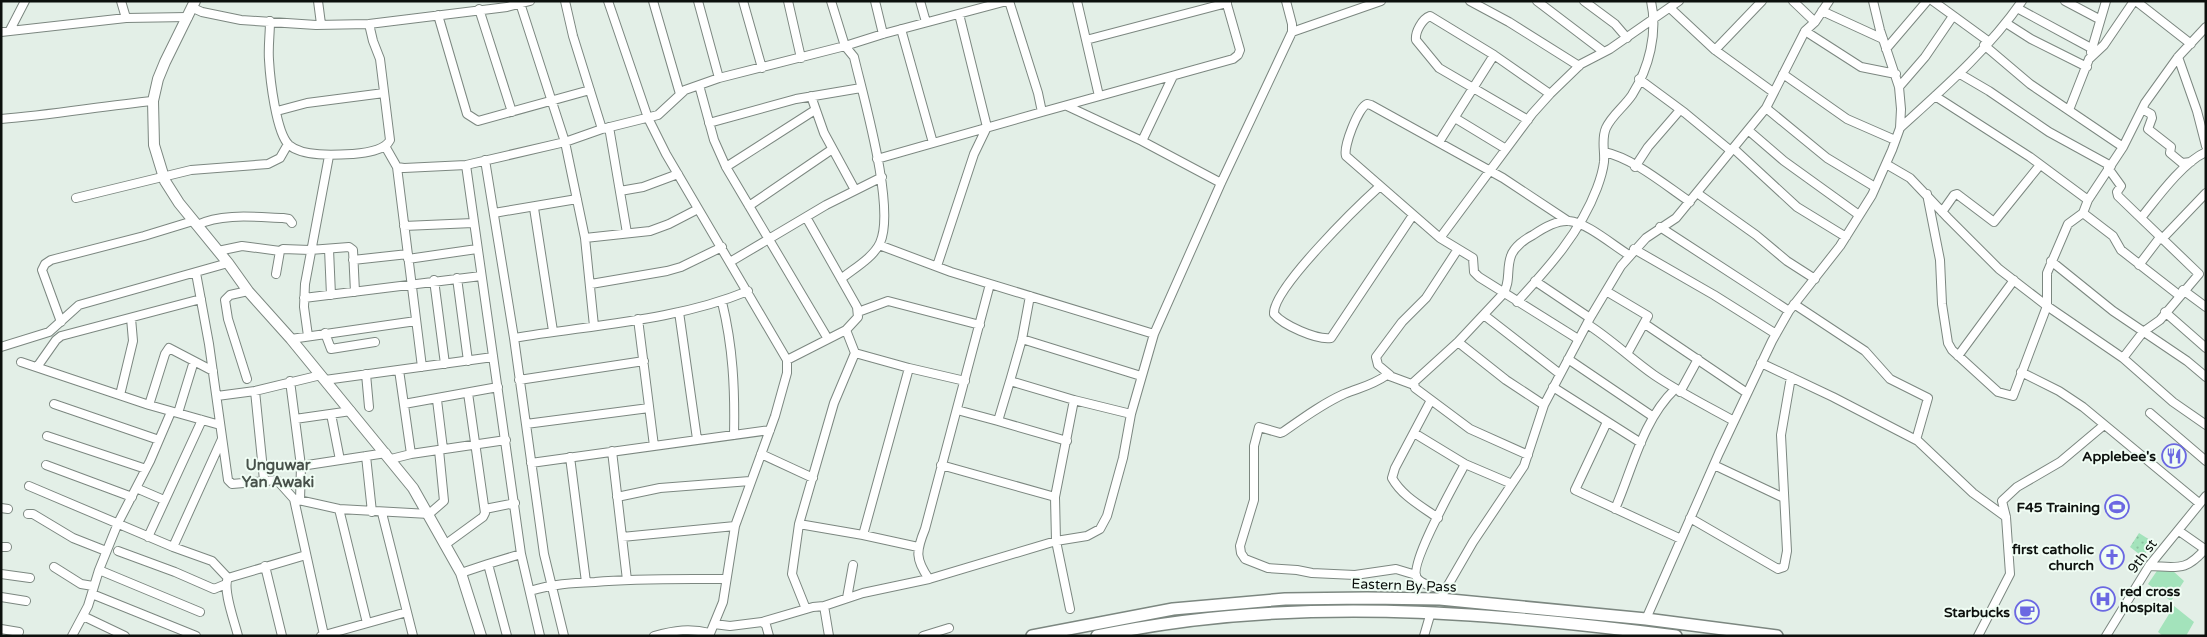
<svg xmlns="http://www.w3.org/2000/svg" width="2207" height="637" font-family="'Varela Round',sans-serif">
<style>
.green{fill:#a3e3bb}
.garden{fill:url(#garden-dots)}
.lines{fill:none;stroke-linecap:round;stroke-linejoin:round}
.street-casing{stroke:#7c8780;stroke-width:10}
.secondary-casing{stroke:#7c8780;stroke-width:12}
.primary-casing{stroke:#7c8780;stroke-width:14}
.street{stroke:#fff;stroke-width:8}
.secondary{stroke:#fff;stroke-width:10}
.primary{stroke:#fff;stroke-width:11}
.labels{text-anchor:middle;stroke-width:4;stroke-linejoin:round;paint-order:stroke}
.poi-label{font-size:14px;font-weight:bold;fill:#0c100d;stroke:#f0fdf4;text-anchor:end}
.street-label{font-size:14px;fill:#0c100d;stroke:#f0fdf4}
.neighbourhood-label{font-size:15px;font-weight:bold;fill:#47514a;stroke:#f0fdf4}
</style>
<defs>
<pattern id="garden-dots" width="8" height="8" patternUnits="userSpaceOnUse" patternTransform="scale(1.25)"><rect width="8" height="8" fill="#a3e3bb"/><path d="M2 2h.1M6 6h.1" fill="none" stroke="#8bc2a0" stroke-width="1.8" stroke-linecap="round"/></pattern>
</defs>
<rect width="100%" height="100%" fill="#e3efe7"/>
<path class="green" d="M2163 562 2184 581 2171 601 2148 584Z
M2174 606 2194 622 2186 636H2163L2158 632Z"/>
<path class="garden" d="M2139 533 2153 542 2143 557 2130 547Z"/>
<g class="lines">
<g class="street-casing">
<path id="street" d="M121 1 126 18
M318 1 321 24
M565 1 573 36 602 129
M608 1 648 118 666 154 787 360V373L775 416 735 526 723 602 709 636
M653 1 680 94
M698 1 719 78
M743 1 762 68
M788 1 801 58
M831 1 845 46 854 57C863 96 896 208 880 243 873 258 853 269 841 279
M875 1 883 34
M920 1 926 22
M1009 1 1038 93 1042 112 1233 59 1238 55 1240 50 1226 1
M1077 1 1099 96
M1470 1 1509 22 1579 66
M1537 1 1604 52
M1584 1 1615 24 1627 38
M1793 1 1815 22
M1933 1 1988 41
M2065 1 2099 19
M2136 1 2191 44
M520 3 565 142 585 238 594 326
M193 8 202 12 241 20 316 25 369 24 507 7 530 1
M1670 8 1715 50 1773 92
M2017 8 2091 48
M479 9 512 112
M1822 11 1883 39
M438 15 467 114 478 121 590 90
M270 21C270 34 268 47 269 60 270 78 276 133 289 145 303 157 335 155 353 154 364 153 385 151 390 140L380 59 373 41 369 24
M2006 23 2031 39 2087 67
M901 29 933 143
M10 30 25 1
M1805 31 1861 67 1896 74
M1 32 126 18 188 17
M1292 32 1381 1
M1086 40 1227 3
M1984 45 2030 84 2123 147
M1886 49 1927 1
M1715 50 1762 1
M2091 52 2106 1
M2178 57 2197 111 2206 146
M1783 74 1847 119 1895 140
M1960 74 1989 91 2049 132 2111 166
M1639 79 1685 113 1731 151
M699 85 714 140 726 167 828 339
M1899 87 1925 57 1953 16
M811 96 824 133 855 190
M1935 96 2030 157 2088 200
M1067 106 1142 141 1221 183
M1766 108 1827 158 1875 187
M2142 109 2151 114 2152 118 2148 129 2171 147 2170 153 2182 163 2191 162
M2069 110 2089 59 2104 45 2134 1
M277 111 307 103 384 93
M1455 118 1506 149
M1 119C52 115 102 106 153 101
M1528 120 1439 68 1416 40C1415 32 1422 19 1430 16L1494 55 1550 94
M709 123 796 99 861 88
M609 127 627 233
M1900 128C1943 89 1989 49 2022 1
M1748 130 1784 161 1859 215
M1142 141 1173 76
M1439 142 1494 55
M385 146 397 167 404 168 466 165 565 142 602 129 658 115 685 90 719 78 845 46 883 34 1007 1
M1733 148 1797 207 1846 237
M1604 152C1633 158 1665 185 1690 202
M877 159 1042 112
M485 160 514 338 544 554 564 636
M1886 164 1910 178 1948 218 1999 269 2047 306 2123 358 2173 402 2206 425
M466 165 521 554 540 636
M397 167 422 367
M726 167 815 110
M1635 167 1648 147 1680 110
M2108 168 2121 186 2117 192 2118 196 2199 274 2160 320 2143 332 2123 358
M1380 186C1359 205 1272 289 1274 314 1283 325 1316 340 1331 338L1413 215
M620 191 643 187 678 174
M1697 193 1756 235 1787 261 1815 279
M1927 194 1940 260 1942 304 1948 343 1952 350 1998 392 2013 396 2047 306V273L2068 224 2083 213 2088 200 2123 147 2145 103 2178 57 2206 27
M76 198 191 170 268 164 280 158 288 144
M749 206 831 150
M534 208 553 331
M1942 212 1954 195 1957 194 1994 222 2040 165
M494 213 577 199
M2083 213 2113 236 2121 250 2180 296
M2141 218C2157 198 2183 162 2206 152
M1568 221 1503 178 1371 105 1367 104C1358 108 1343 147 1346 156L1440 238 1473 258 1474 272 1479 277 1578 339
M197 225C222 213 255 217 283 218L289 219 292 223
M404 226 473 223
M1660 227 1789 311
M585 238 650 231 669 224 698 209
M1440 238 1532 114 1550 94 1581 64 1610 49 1679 1
M879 245 951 272 1154 334
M329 249 331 295
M1634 249 1714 295 1776 334
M218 251 242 246 280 251
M408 259 477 249
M353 260 408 254
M2051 261 2113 311 2187 361 2206 377
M730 262 826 205 882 177
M2139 265 2158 240 2162 239 2206 193
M937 266 974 154 987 127 959 14
M196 273 209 344 228 480 232 484 277 480 294 499 324 635
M276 274 280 251 283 249 310 250 349 247 353 250 355 292
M457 278 468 361
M434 280 445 364
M1535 281 1590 318
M591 284 667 271 681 267 722 247
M2183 290 2206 307
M1606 291 1648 316 1627 354
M1030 296 1022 339 1010 381 1074 400 1131 414
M304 298 481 276
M722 302C733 347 735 389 734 435
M1517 302C1549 267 1580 233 1597 188 1600 180 1603 170 1604 162 1605 151 1601 139 1606 128 1612 115 1624 107 1632 95 1649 68 1658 33 1651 1
M1794 304 1865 351 1890 379 1928 398 1916 440
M679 312 697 439
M858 312 888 301 980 325
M2165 312 2206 348
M1484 315 1560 374
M638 319 654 446
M61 322 42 270 45 264 51 260 144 236 193 221
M1587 324C1611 339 1631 359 1654 375 1679 392 1707 406 1734 421
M1645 324 1747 393
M325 333 331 349 375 342
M308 336 304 307 305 284 329 156
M514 338C591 325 675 321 748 291
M291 339 416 321
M1022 339 1141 376
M1458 342 1506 380 1544 405
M1 347 49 332 79 305 228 263
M855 353 909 368
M1958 356 2014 280
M1568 359 1652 416
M787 360 846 330 858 317 857 307 806 217
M21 362 149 405 220 425
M1761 363 1833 397 1918 441 1973 493 2006 517
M37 367 56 340 61 336 201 299
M399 370 411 454
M2021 372 2059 391 2083 407 2199 503
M366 374 369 407
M1390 375 1378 365 1376 357 1402 322 1426 298 1458 249
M247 379 228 319 225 300 230 295 248 291
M325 380 493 357
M519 380 644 361
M290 381 301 466 300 500
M1010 381 998 421 1067 441
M1414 385 1387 375C1371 386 1361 387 1344 394 1322 404 1303 418 1283 432L1280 433 1259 427 1254 446V500L1240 546 1241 553 1245 559 1268 568 1297 570 1312 573 1355 575 1396 569 1416 575
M1553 387 1641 443
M255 391 264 480
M1680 392 1698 359
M120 395 133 341 131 318
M217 396 255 391 321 375
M437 400 443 449
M1431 400 1395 468 1392 478C1402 496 1421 506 1438 518
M54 404 159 440
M404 404 498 387
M149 405 165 354 169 348 213 371
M957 410 998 421
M178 413 194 361
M2150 413 2206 461
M331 414 340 460
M295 419 351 411
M1607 422 1575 490 1681 539
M526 424 649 408
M1414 433 1465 464 1512 484
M47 436 146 469
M612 451 627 580
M761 454 813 478
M1528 455 1470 429 1415 388 1414 382 1458 342 1503 294C1511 282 1506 269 1511 256 1514 247 1525 239 1533 235 1543 228 1556 220 1569 221 1586 222 1614 246 1629 255
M366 456 372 512
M570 457 586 582
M391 459 411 454 506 440
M531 463 770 430
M46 465 132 497
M941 465 1055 497 1056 541 1070 609
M1714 465 1784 498
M301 466 386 453
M29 486 173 547 222 439
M136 488 164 500
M617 497 660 488 750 481
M1055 497 1074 400
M294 499 339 509 429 514 444 501 439 450
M1 508 8 509
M339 509 367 623
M485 509 515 503
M1615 509C1633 468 1642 421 1675 389
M382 513 413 636
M28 514H33L73 538 106 551
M1690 518 1778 569 1784 567 1787 551 1781 435 1791 377
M799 524 863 535 909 368 965 381
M2179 531 2206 550
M863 535 918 547
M148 537 202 420
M622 537 735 526
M446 544 483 517 485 513 468 393
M1 547H7
M173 547 212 561 228 578
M118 551 175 572 214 589 226 584
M265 566 282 636
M2149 566C2178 567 2186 572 2206 548
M54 567 81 584 93 586
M99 570 200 612
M461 573 488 564
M1 574 30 578
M929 579 1056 541 1087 536 1100 529 1107 516 1123 458 1131 414 1154 334 1221 183 1292 32V24L1286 1
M1445 590C1437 588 1422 585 1417 578 1408 565 1457 480 1465 464
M530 591C552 584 572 583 595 582 638 578 682 579 726 579
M92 594 196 636
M1 597 26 601
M847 598 853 565
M1440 599 1473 542 1524 466 1544 405 1590 318 1621 266 1646 238 1676 218 1766 108 1805 31 1815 22 1829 1
M824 606 863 593 929 579C915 559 916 551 925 529L990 284
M806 609 792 574 799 524 834 403 855 353 846 330
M83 616 125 636
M1646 619 1719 453 1772 341 1789 311 1840 246 1872 195 1892 150 1900 128 1901 109 1899 87 1880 30 1873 1
M762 622 813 607 824 606 829 636
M714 624 730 626 762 622 766 625 769 636
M1 629 19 632
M72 636 88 606 99 570 118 523 150 461 171 412
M238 636C235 623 222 589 228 578L306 555
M321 636 407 612
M507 636 488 564 521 554
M654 636C675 630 690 628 710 633
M923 636 949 628
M1424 636 1431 612
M1978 636 2010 574 2006 517 2002 501 2017 487 2060 462 2104 425
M2106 636 2149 566 2206 496"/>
</g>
<g class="secondary-casing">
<path id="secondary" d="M195 1 165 62 158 79 153 101 154 145 165 181 179 203 228 263 248 291 291 339 413 488 461 573 481 636"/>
</g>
<g class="primary-casing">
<path id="primary" d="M1032 636 1173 609 1285 599 1367 598 1440 599 1646 619 1777 636
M1097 636C1288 595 1484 611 1676 636"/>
</g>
<use href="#street" class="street"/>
<use href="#secondary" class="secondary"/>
<use href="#primary" class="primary"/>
</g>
<defs>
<g id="restaurant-ring" transform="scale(1.25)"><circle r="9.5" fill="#f0fdf4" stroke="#6b68e2" stroke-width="1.5"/><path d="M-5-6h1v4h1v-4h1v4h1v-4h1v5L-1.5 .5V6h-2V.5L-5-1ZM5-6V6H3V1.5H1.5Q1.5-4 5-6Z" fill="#6b68e2"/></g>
<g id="stadium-ring" transform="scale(1.25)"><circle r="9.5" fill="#f0fdf4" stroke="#6b68e2" stroke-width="1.5"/><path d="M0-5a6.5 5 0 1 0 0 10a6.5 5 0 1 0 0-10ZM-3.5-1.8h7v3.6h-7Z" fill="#6b68e2"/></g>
<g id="church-ring" transform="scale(1.25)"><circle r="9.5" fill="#f0fdf4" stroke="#6b68e2" stroke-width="1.5"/><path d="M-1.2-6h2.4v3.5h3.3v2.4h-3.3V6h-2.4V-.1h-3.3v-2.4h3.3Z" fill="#6b68e2"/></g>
<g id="hospital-ring" transform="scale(1.25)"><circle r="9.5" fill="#f0fdf4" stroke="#6b68e2" stroke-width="1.5"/><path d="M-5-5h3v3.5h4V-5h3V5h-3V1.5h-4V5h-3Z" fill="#6b68e2"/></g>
<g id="cafe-ring" transform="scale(1.25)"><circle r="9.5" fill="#f0fdf4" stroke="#6b68e2" stroke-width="1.5"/><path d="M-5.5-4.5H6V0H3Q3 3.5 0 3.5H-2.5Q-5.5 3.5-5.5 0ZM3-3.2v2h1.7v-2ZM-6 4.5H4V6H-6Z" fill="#6b68e2"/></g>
</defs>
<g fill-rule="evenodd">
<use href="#restaurant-ring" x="2174" y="456"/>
<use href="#stadium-ring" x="2117" y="507"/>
<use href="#church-ring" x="2112" y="557"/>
<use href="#hospital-ring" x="2103" y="599"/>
<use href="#cafe-ring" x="2027" y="612"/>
</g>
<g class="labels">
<g class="poi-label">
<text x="2156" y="461">Applebee's</text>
<text x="2100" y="512">F45 Training</text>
<text x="2094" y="554">first catholic<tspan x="2094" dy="16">church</tspan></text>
<text x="2120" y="596" text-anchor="start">red cross<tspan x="2120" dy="16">hospital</tspan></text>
<text x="2010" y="617">Starbucks</text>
</g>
<g class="street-label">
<text transform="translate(2142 556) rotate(-53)" y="5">9th st</text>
<text transform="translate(1404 585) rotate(2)" y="5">Eastern By Pass</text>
</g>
<g class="neighbourhood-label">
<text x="278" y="470">Unguwar<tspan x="278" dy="17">Yan Awaki</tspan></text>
</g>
</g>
<rect width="2207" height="637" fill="none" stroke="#0c100d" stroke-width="5"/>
</svg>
